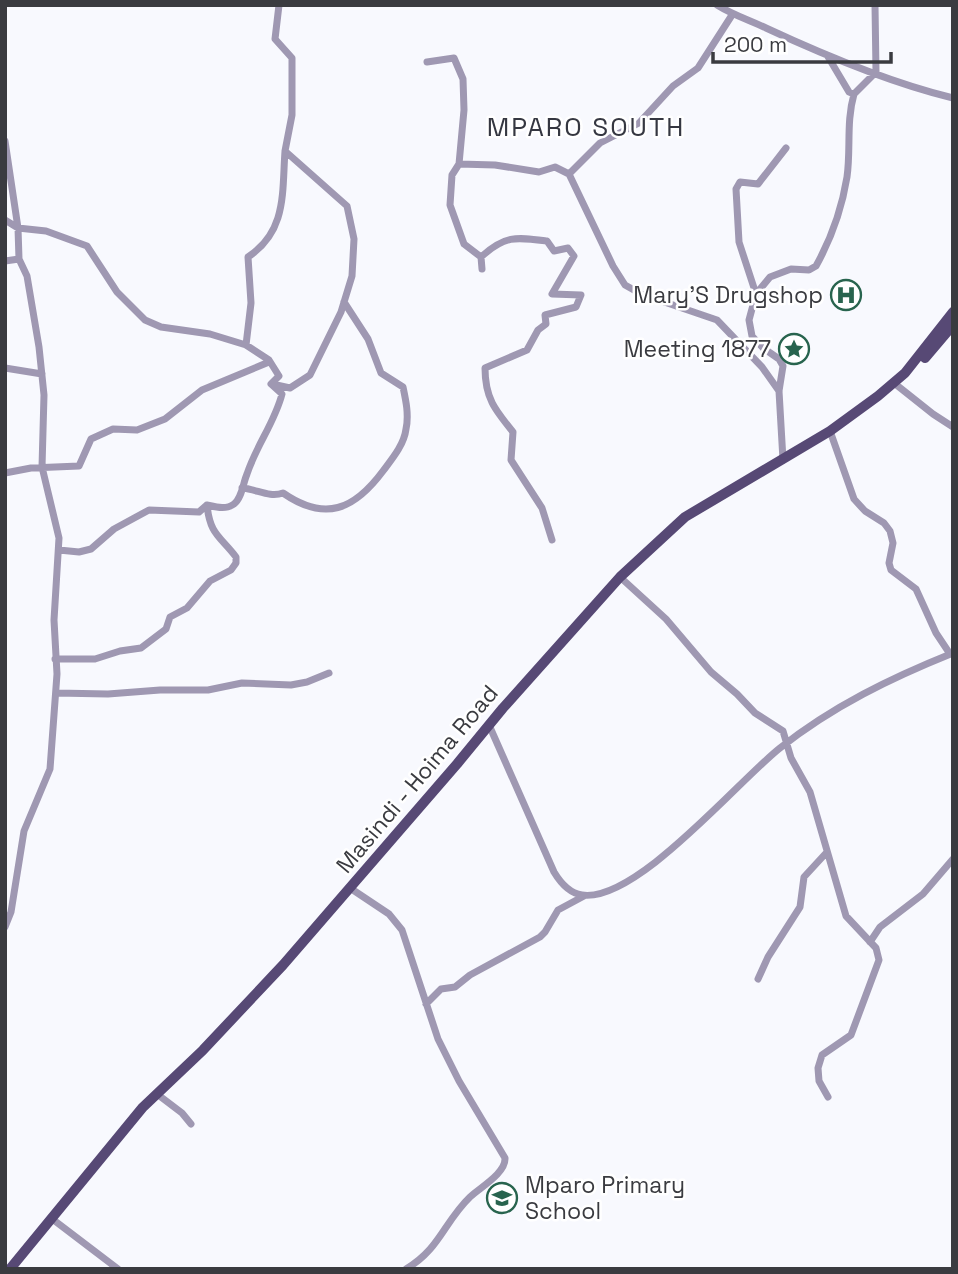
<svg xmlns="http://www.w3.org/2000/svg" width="958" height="1274" font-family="'Space Grotesk',sans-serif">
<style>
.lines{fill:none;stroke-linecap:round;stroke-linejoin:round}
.minor{stroke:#9f98b2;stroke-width:7}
.major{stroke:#574975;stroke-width:10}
.labels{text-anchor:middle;stroke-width:5;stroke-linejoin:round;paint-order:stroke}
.poi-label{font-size:23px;fill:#3a3b40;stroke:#fff;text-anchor:end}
.street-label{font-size:23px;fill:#3a3b40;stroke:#fff}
.quarter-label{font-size:26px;letter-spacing:2px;fill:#353741;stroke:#fff}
</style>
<rect width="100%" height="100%" fill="#f8f9fe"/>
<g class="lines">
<path class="minor" d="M717 5C733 15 749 20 766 28 824 55 891 83 953 98
M732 15 698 68 673 86 639 123 600 143 569 174 613 266 625 285 641 294 717 320 762 367 779 391
M427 62 454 58 463 79 464 110 459 164 495 165 539 172 555 167 569 174
M854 94 876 72 875 5
M5 141 18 228 19 259 27 276 39 347 44 395 42 467 59 538 54 620 57 674 50 769 24 831 11 912 5 927
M459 164 452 175 450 205 464 244 481 257
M5 220 18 228 46 231 87 246 117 292 145 320 161 327 210 334 246 345 269 360 279 376 271 384 282 394C275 422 256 446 247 474 243 483 242 498 234 504 226 510 216 507 207 505L199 512 149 510 114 529 91 549 79 552 59 550
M5 261 19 259
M482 269 481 257C505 235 516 237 547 241L554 251 568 248 574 256 552 294 581 295 576 307 545 315 546 324 538 330 527 350 485 368C485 398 495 410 513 432L511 460 542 508 552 540
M756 294 739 242 736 189 740 182 758 184 786 148
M246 345 251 303 248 257C287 231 282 193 285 151
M5 368 42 374
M894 383 933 414 953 427
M272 384 290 388 310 375 341 312 352 276 354 239 347 206 285 151 292 115V58L275 39 279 5
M830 431 854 499 865 511 884 523 890 531 893 543 889 563 891 570 916 589 936 633 950 654
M783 460 779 391 783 366 779 359 763 348 752 336 749 320 756 294 770 277 791 269 809 270 816 266C831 239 842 208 847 177 851 149 846 122 854 94L849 92 827 55
M5 473 31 468 79 466 91 439 113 429 137 430 165 419 202 390 269 362
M242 488C257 489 269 498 283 493 325 522 354 510 383 471 392 459 404 445 406 429 409 415 406 401 403 387L381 373 368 339 344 302
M620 577 666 619 711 672 737 694 755 713 783 731 791 758 810 792 846 916 876 948 879 960 851 1035 822 1055 818 1068 819 1081 828 1097
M55 659H95L120 651 141 648 166 629 170 617 187 608 210 581 231 570 236 563V557C220 536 210 535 207 505
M56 693 108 694 160 690H208L242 683 291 685 307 682 329 673
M489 725 554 872C560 882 569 893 582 895 636 903 738 781 780 748 833 706 891 678 953 653
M350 888 389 914 402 930 438 1039 459 1081 505 1158C506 1173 481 1187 470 1197 444 1222 440 1249 406 1269
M870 942 880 927 923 894 953 859
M758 979 768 957 800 907 804 877 827 852
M426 1004 441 989 455 987 470 975 540 937 545 932 558 910 584 896
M157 1094 182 1113 191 1124
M51 1218 118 1269"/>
<path class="major" d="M925 358 953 325
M10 1269 143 1107 203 1050 283 965 457 764 503 708 620 577 685 517 830 431 878 396 905 373 953 312"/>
</g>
<defs>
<g id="hospital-ring" transform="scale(1.575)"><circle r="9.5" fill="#fff" stroke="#28644e" stroke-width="1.5"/><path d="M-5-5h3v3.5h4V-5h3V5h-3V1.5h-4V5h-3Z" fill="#28644e"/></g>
<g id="sight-ring" transform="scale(1.575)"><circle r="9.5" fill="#fff" stroke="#28644e" stroke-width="1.5"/><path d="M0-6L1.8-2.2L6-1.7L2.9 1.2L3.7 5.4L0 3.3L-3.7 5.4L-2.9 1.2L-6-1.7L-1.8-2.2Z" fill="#28644e"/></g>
<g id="school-ring" transform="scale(1.575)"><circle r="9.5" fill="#fff" stroke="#28644e" stroke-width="1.5"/><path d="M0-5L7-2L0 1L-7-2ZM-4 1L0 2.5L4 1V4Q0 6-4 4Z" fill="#28644e"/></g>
</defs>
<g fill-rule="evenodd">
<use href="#hospital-ring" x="846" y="295"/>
<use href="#sight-ring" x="794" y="349"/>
<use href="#school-ring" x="502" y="1198"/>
</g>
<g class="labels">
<g class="poi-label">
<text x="823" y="303">Mary'S Drugshop</text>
<text x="771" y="357">Meeting 1877</text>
<text x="525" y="1193" text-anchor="start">Mparo Primary<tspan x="525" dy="26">School</tspan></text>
</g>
<g class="street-label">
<text transform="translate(417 779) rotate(-50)" y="8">Masindi - Hoima Road</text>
</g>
<g class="quarter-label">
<text x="586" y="136">MPARO SOUTH</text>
</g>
</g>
<rect width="958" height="1274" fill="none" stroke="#3a3b40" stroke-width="14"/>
<path d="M713 52v10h178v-10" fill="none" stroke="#3a3b40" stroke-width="3.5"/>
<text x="724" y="52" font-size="21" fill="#3a3b40" stroke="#ffffff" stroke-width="5" paint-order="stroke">200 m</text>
</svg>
